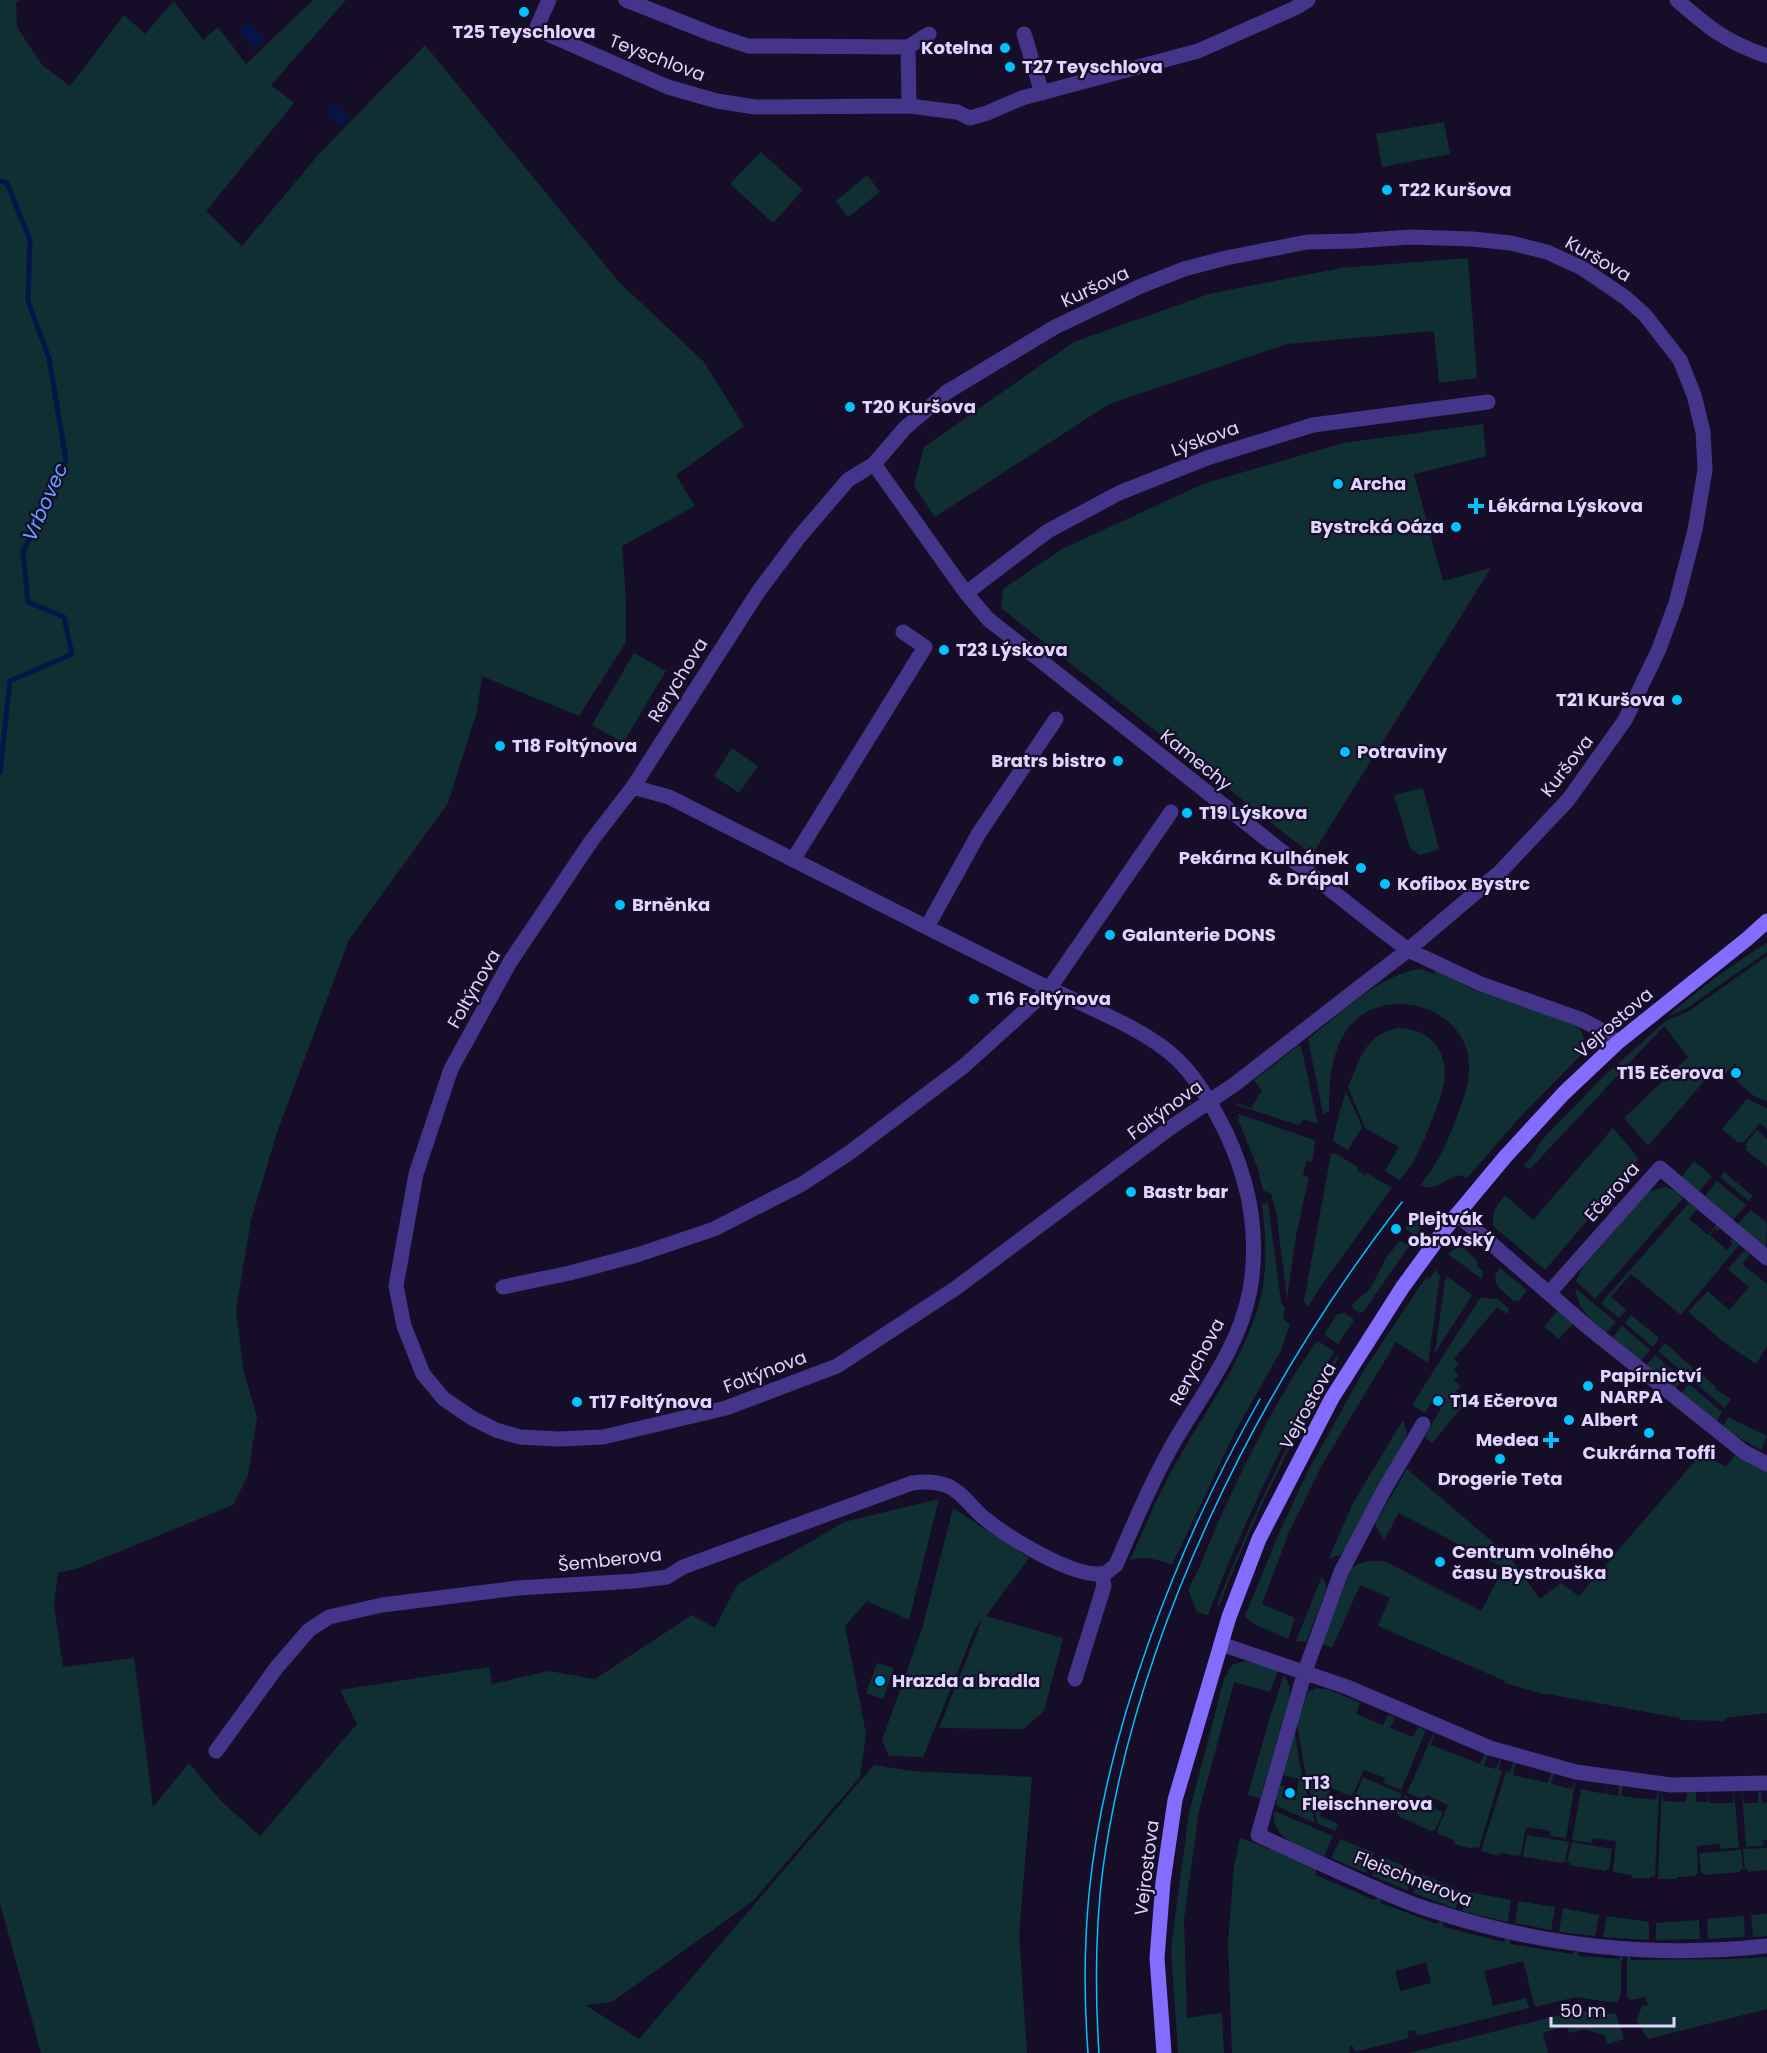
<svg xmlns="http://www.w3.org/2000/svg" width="1767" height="2053" font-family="Poppins,sans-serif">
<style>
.green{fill:#102f33;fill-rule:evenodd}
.water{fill:#061549}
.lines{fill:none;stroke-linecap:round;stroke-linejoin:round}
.stream{stroke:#061549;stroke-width:5}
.street{stroke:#44358b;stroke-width:15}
.secondary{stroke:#846cff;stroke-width:15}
.tram{stroke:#01c2ff;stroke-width:1.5}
.poi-dot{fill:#01c2ff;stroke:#160e28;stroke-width:2}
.labels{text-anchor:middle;stroke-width:4.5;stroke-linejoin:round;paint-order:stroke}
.poi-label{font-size:18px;font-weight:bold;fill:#e0d5ff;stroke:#160e28;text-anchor:start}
.street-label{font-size:18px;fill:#e0d5ff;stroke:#160e28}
.water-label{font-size:20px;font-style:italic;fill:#63a1ff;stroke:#160e28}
</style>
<rect width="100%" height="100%" fill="#160e28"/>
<path class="green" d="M0 0H20L16 3 17 27 42 65 70 86 124 15 145 34 174 1 203 40 218 27 246 64 313 0H346L271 85 294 103 206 211 242 246 319 154 425 45 618 281 704 362 744 426 676 475 695 506 622 546 626 599V642L579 716 482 676 477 711 448 803 349 940 276 1135 251 1220 236 1310 243 1368 257 1417 248 1475 233 1505 79 1568 58 1573 54 1606 63 1667 134 1658 153 1807 189 1763 221 1801 260 1836 357 1724 340 1690 489 1667 492 1684 549 1671 595 1679 692 1615 715 1628 737 1585 844 1522 939 1499 909 1620 867 1601 845 1626 866 1734 860 1777 753 1901 612 2002 585 2005 639 2039 874 1765 911 1771 1032 1777 1019 1935 1027 2053H41L0 1903Z
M1444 122 1450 154 1382 167 1376 134Z
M761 152 803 190 773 223 730 184Z
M867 175 880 192 848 217 836 201Z
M1468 258 1477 378 1439 383 1434 331 1287 344 1109 404 935 517 914 486 924 447 1074 342 1209 294 1341 268Z
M1483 424 1486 456 1414 474 1443 581 1491 568 1312 855 1001 608 1003 589 1062 549 1203 484 1343 443Z
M634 653 666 671 623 743 592 725Z
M732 748 758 766 739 793 714 776Z
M1423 788 1439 849 1420 855 1410 848 1394 795Z
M1767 943V952L1687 1008 1667 1017C1699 989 1731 965 1767 943Z
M1767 956V1101L1754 1096 1736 1081 1744 1071 1735 1064 1722 1077 1716 1075 1705 1080 1648 1146 1624 1118 1688 1057 1664 1026 1530 1169 1524 1166 1533 1155 1540 1142 1604 1076 1667 1020 1689 1011Z
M1421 969 1434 974 1436 970 1474 990 1575 1023C1584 1032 1588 1045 1580 1056L1522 1115 1467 1178 1459 1175C1445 1179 1434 1193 1420 1185 1436 1166 1446 1145 1455 1122 1462 1104 1470 1084 1469 1064 1467 1004 1378 982 1346 1031 1331 1053 1329 1086 1329 1111L1323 1114 1308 1039C1339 1015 1381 973 1421 969Z
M1399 1028C1413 1029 1422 1031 1432 1041 1457 1066 1439 1100 1429 1128 1422 1144 1413 1168 1399 1180L1385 1171 1399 1147 1365 1128 1348 1087C1360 1059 1365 1034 1399 1028Z
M1298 1046H1301L1318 1124 1303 1119 1300 1125H1298L1237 1105V1103L1251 1108 1262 1091 1254 1080Z
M1346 1091 1362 1127 1348 1150 1333 1141 1339 1114Z
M1747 1099 1767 1108V1129L1760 1123 1743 1143 1741 1142 1739 1143 1722 1129Z
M1239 1114 1314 1140 1315 1142 1312 1162 1306 1161 1303 1176 1309 1177 1296 1235 1287 1298 1276 1212 1271 1194 1263 1190 1258 1169 1238 1119 1240 1117 1237 1116Z
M1613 1128 1636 1155 1638 1160 1546 1269 1543 1268 1494 1227C1490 1215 1497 1205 1505 1195L1533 1220Z
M1757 1130 1767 1139V1167L1745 1149 1747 1147 1745 1145Z
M1334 1153 1358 1167 1357 1170 1365 1175 1367 1173 1392 1188 1323 1283 1310 1304 1307 1306 1304 1301 1331 1154Z
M1694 1161 1712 1176 1699 1191 1682 1177Z
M1724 1172 1753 1196 1749 1201 1720 1177Z
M1717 1181 1746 1205 1733 1220 1705 1196Z
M1665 1187 1676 1191 1683 1198 1595 1299 1576 1281 1582 1268 1648 1192Z
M1268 1203 1281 1302 1285 1308 1283 1319 1290 1324 1281 1350 1234 1434 1172 1565C1157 1559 1145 1556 1130 1560 1145 1527 1159 1492 1177 1461 1206 1410 1243 1361 1259 1304 1268 1272 1266 1236 1262 1204Z
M1689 1203 1697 1209 1689 1219 1708 1235 1716 1225 1720 1229 1718 1231 1715 1228 1710 1235 1727 1250 1733 1244 1730 1241 1732 1239 1739 1245 1681 1315 1631 1274 1611 1297 1626 1310 1619 1318 1601 1303Z
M1419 1209 1425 1214 1424 1222 1416 1236 1405 1228Z
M1751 1210 1767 1223 1766 1248 1738 1224Z
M1400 1241 1409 1246 1364 1311 1359 1313 1353 1309 1352 1304 1370 1289 1388 1255Z
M1457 1247 1464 1248 1477 1261V1266L1483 1271 1482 1279 1448 1254Z
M1745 1250 1750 1254 1742 1264 1767 1284V1346L1756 1364 1724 1342 1688 1312 1708 1291 1729 1310 1749 1287 1728 1269Z
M1500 1268 1527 1290 1520 1300 1514 1301C1504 1292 1487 1282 1500 1268Z
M1436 1270 1440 1276 1428 1363 1396 1342 1322 1465 1289 1532 1262 1604 1295 1618 1288 1639 1254 1624 1245 1617 1247 1611 1280 1531 1308 1471 1364 1370 1426 1277 1429 1279Z
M1447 1276 1472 1295 1435 1353 1445 1281Z
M1575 1288 1616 1322 1606 1333C1590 1318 1579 1311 1575 1288Z
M1480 1298 1498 1299 1509 1309 1507 1314 1497 1307 1454 1359 1459 1364 1454 1370 1459 1375 1454 1381 1461 1386 1456 1391 1462 1395 1458 1401 1463 1406 1432 1443 1425 1437 1446 1399 1436 1393 1425 1413 1412 1405Z
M1558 1310 1573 1324 1559 1339 1544 1327Z
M1345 1313 1353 1319V1322L1338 1344 1325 1335V1333L1337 1314Z
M1631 1315 1659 1338 1653 1347 1625 1323Z
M1622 1326 1650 1350 1640 1362 1612 1338Z
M1317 1341 1334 1351C1285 1436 1243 1523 1208 1615L1197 1612 1188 1589C1202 1566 1210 1539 1222 1514 1248 1456 1280 1393 1317 1341Z
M1665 1343 1693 1368 1687 1376 1658 1351Z
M1337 1355 1339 1357C1292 1438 1253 1518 1219 1606L1217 1605C1251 1518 1290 1436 1337 1355Z
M1655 1355 1683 1379 1674 1391 1645 1367Z
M1699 1372 1716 1387 1715 1389 1731 1399 1725 1408 1692 1380Z
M1689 1384 1722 1412 1716 1423 1680 1395Z
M1728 1417 1767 1436 1761 1450 1722 1428Z
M1403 1420 1407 1433 1405 1439 1344 1552 1340 1555 1329 1558 1353 1503Z
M1702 1453 1726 1467 1736 1454 1767 1469V1713L1725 1718V1721L1681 1720 1680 1718 1548 1694 1547 1695 1505 1683V1681L1378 1626 1390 1598 1360 1585 1332 1648 1322 1644 1351 1568C1362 1561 1373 1559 1386 1562L1481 1611 1504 1568 1399 1513 1384 1540 1375 1524 1407 1469 1509 1556 1540 1599 1561 1583 1579 1596Z
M953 1508 1029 1558 986 1616 1063 1638 1044 1711 1023 1729 939 1728 983 1618 975 1629 923 1757 889 1756 882 1740 923 1626Z
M1322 1576 1325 1582 1326 1590 1306 1642 1296 1641Z
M1246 1661 1278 1670 1270 1692 1234 1682 1199 1811 1184 1919 1187 2018 1222 2013 1224 2053H1178L1171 1947 1189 1813 1224 1679 1232 1665Z
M877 1663 894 1668 883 1699 866 1693Z
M1284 1675 1290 1687 1289 1699 1260 1799 1248 1794 1269 1720Z
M1316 1688 1330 1690 1360 1703 1356 1714 1383 1725 1388 1715 1395 1717 1390 1728 1413 1737 1418 1727 1426 1730 1401 1790 1384 1783 1385 1778 1364 1770 1353 1794 1350 1796 1331 1788 1320 1816 1338 1824 1335 1831 1318 1824 1304 1766 1297 1723 1308 1692Z
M1295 1730 1300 1767 1315 1823 1277 1806 1276 1803 1280 1785 1284 1786 1282 1798 1295 1800 1299 1779 1282 1775Z
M1433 1734H1434L1431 1745 1480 1764 1485 1754 1488 1755 1484 1766 1496 1769 1500 1759H1501L1499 1769 1502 1771 1479 1848 1474 1847 1473 1849 1454 1844 1455 1841 1439 1834 1437 1831 1448 1805 1426 1795 1424 1800 1407 1793Z
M1513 1763H1516L1513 1775 1548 1783 1551 1772 1554 1773 1551 1784 1572 1789 1576 1777 1566 1838 1550 1836 1551 1831 1526 1827 1521 1854 1518 1856 1500 1853 1499 1856 1481 1851 1506 1772 1510 1773Z
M1363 1777 1402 1794 1394 1812 1391 1813 1357 1799 1355 1796Z
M1607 1782 1606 1794 1618 1796 1619 1784 1623 1785 1621 1796 1656 1800 1659 1789 1655 1877 1651 1876 1650 1878H1632V1875L1613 1872 1616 1841 1593 1838 1591 1843 1572 1840 1581 1789 1605 1794Z
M1662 1789 1663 1801 1686 1802 1687 1791H1696V1802H1708L1709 1792V1803H1733L1734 1792 1739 1847 1721 1849 1720 1844 1697 1846 1698 1873 1696 1874V1876L1677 1877V1879H1658Z
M1758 1791H1761L1762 1803 1767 1802V1840H1763V1846L1746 1847 1742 1792 1744 1803H1758Z
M1404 1795 1443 1812 1435 1830 1431 1831 1398 1816V1814L1396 1813Z
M1274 1811 1333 1836 1324 1856C1303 1847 1270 1840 1274 1811Z
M1527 1835 1569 1842 1565 1862 1562 1861V1863L1525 1857 1523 1855Z
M1240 1838 1286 1855 1316 1869V1875L1374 1900 1381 1896V1903L1437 1924 1442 1920 1444 1927 1503 1942 1507 1937 1509 1938 1511 1944 1572 1954 1577 1950 1579 1956 1618 1959 1623 1954V1961H1621V1993L1617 2003 1576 1997 1535 2007 1523 1961 1484 1971 1493 2006 1526 1998 1529 2008 1417 2036 1415 2030 1407 2031 1409 2038 1355 2052 1352 2045 1349 2047 1350 2053H1232L1228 1942 1234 1866ZM1426 1962 1431 1983 1400 1991 1395 1971Z
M1340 1839 1374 1853 1366 1873 1331 1858Z
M1572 1842 1612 1849 1609 1869H1606V1871L1569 1865 1570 1862H1567Z
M1767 1848V1870L1748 1872V1869L1745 1870 1743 1849Z
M1741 1850 1743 1870H1740V1872L1704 1875 1703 1873H1701L1699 1853Z
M1381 1856 1415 1871 1407 1890 1372 1876Z
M1422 1874 1461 1891 1456 1909 1413 1893Z
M1469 1892 1511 1900 1508 1922 1462 1911Z
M1518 1901 1555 1907 1551 1930 1515 1923Z
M1563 1908 1599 1915 1595 1936 1559 1932Z
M1767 1914V1936L1753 1937 1751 1915Z
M1607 1916 1649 1922V1940L1603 1937Z
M1744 1916 1745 1937 1708 1939 1707 1919Z
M1699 1920 1700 1939 1656 1940V1923Z
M1627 1954H1629L1631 1960 1732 1959 1767 1957V2009L1648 2039 1636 2021 1642 2006 1648 2005 1646 1997 1630 2000 1627 1996Z
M1576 2011 1616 2014 1624 2039 1607 2044 1605 2035 1584 2029 1569 2033 1567 2026 1543 2033 1548 2053H1409Z"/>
<path class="water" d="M249 23 265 39 256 48 240 32Z
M333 103 349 118 342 126 326 111Z"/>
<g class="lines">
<path class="stream" d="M0 181 7 183 30 240 28 301 49 358 66 460 23 552 28 602 64 617 72 654 10 681 0 772"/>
<path class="street" d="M549 0 536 29 668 87 717 101 755 107 909 106 957 112 970 118 987 113 1022 98 1198 51 1295 8 1308 0
M626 0 712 34 748 46 908 47 909 106
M1677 0C1709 28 1726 42 1767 56
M1024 34 1042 93
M908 47 929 34
M1410 237 1472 239 1511 243 1547 252 1582 268 1626 298 1645 315 1680 360 1694 395 1703 432 1705 470 1695 530 1676 603 1659 649 1625 720 1568 800 1500 872 1408 950 1356 990 1235 1084 1170 1128 956 1288 837 1366 726 1408 603 1437 559 1439 520 1437 496 1430 472 1418 444 1399 423 1374 404 1326 396 1286 416 1174 451 1069 510 962 592 840 633 787 758 592 800 536 848 480 874 464 905 428 947 392 1055 327 1141 286 1184 269 1226 258 1307 242 1354 241Z
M874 464 966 593 988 619 1370 921 1408 950 1481 984 1580 1019 1605 1032 1617 1043
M966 593 1048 531 1119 493 1207 458 1313 425 1488 402
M793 860 925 647 903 632
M927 927 979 833 1056 719
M1457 1214 1590 1329 1744 1452 1767 1464
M503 1287 570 1273 637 1255 714 1229 802 1184 849 1153 964 1066 1049 989 1171 812
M1549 1293 1660 1168 1767 1258
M1423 1424 1384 1490 1341 1572 1305 1671 1258 1835C1295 1852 1332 1869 1370 1886 1391 1895 1412 1905 1434 1911 1541 1946 1655 1958 1767 1946
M1221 1644 1347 1687 1490 1748 1576 1772 1671 1785 1767 1783
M1075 1679 1104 1586 1102 1575
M216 1751 277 1667 309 1630 329 1617 382 1605 518 1588 635 1581 667 1577 683 1567 912 1483C925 1481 936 1481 948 1486 963 1493 971 1507 983 1517 1006 1536 1077 1581 1106 1573L1116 1565C1135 1521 1153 1478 1177 1437 1205 1390 1240 1345 1250 1290 1261 1227 1247 1170 1217 1115 1206 1095 1194 1076 1178 1060 1144 1027 1077 1003 1034 981 912 920 790 858 669 797L633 787"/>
<path class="secondary" d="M1164 2053 1157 1958 1163 1882 1175 1800 1229 1617 1259 1539 1332 1398 1402 1288 1445 1229 1505 1157 1564 1093 1617 1043 1747 939 1767 921"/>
<path class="tram" d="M1088 2053C1084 2000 1084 1947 1089 1894 1105 1729 1179 1542 1260 1399
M1099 2053C1095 1991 1095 1929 1103 1868 1136 1632 1257 1389 1402 1202"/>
</g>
<g class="poi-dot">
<circle cx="524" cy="12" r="6"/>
<circle cx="1005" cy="48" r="6"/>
<circle cx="1010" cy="67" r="6"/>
<circle cx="1387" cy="190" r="6"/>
<circle cx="850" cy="407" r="6"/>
<circle cx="1338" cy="484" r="6"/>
<path d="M1473 497h6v6h6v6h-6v6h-6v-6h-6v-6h6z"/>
<circle cx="1456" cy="527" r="6"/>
<circle cx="944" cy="650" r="6"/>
<circle cx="1677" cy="700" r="6"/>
<circle cx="500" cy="746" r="6"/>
<circle cx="1345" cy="752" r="6"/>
<circle cx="1118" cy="761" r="6"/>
<circle cx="1187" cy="813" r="6"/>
<circle cx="1361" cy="868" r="6"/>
<circle cx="1385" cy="884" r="6"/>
<circle cx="620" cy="905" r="6"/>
<circle cx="1110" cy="935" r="6"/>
<circle cx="974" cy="999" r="6"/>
<circle cx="1736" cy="1073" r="6"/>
<circle cx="1131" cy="1192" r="6"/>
<circle cx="1396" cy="1229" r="6"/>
<circle cx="1588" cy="1386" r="6"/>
<circle cx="1438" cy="1401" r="6"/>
<circle cx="577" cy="1402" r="6"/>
<circle cx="1569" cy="1420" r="6"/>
<circle cx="1649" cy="1433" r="6"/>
<path d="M1548 1431h6v6h6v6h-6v6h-6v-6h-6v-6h6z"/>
<circle cx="1500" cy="1459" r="6"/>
<circle cx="1440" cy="1562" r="6"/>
<circle cx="880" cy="1681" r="6"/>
<circle cx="1290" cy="1793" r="6"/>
</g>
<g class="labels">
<g class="poi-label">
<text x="524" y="38" text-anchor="middle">T25 Teyschlova</text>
<text x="993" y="54" text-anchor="end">Kotelna</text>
<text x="1022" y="73">T27 Teyschlova</text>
<text x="1399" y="196">T22 Kuršova</text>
<text x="862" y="413">T20 Kuršova</text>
<text x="1350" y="490">Archa</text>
<text x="1488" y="512">Lékárna Lýskova</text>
<text x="1444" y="533" text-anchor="end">Bystrcká Oáza</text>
<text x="956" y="656">T23 Lýskova</text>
<text x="1665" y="706" text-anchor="end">T21 Kuršova</text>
<text x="512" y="752">T18 Foltýnova</text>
<text x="1357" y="758">Potraviny</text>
<text x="1106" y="767" text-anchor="end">Bratrs bistro</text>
<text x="1199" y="819">T19 Lýskova</text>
<text x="1349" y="864" text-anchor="end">Pekárna Kulhánek<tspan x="1349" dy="21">&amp; Drápal</tspan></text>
<text x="1397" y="890">Kofibox Bystrc</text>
<text x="632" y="911">Brněnka</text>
<text x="1122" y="941">Galanterie DONS</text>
<text x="986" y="1005">T16 Foltýnova</text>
<text x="1724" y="1079" text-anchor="end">T15 Ečerova</text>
<text x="1143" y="1198">Bastr bar</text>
<text x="1408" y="1225">Plejtvák<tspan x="1408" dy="21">obrovský</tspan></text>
<text x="1600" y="1382">Papírnictví<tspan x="1600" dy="21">NARPA</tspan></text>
<text x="1450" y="1407">T14 Ečerova</text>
<text x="589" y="1408">T17 Foltýnova</text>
<text x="1581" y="1426">Albert</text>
<text x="1539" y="1446" text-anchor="end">Medea</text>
<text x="1649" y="1459" text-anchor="middle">Cukrárna Toffi</text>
<text x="1500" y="1485" text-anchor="middle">Drogerie Teta</text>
<text x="1452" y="1558">Centrum volného<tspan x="1452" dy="21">času Bystrouška</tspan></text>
<text x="892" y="1687">Hrazda a bradla</text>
<text x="1302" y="1789">T13<tspan x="1302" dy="21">Fleischnerova</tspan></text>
</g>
<g class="street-label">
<text transform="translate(657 58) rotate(21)" y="6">Teyschlova</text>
<text transform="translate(1598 259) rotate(30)" y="6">Kuršova</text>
<text transform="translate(1095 287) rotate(-25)" y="6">Kuršova</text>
<text transform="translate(1205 439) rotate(-20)" y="6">Lýskova</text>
<text transform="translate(678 680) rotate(-58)" y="6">Rerychova</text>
<text transform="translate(1196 760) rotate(39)" y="6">Kamechy</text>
<text transform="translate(1567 766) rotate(-52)" y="6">Kuršova</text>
<text transform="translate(474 989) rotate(-60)" y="6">Foltýnova</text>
<text transform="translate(1614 1023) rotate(-41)" y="6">Vejrostova</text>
<text transform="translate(1165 1110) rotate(-36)" y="6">Foltýnova</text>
<text transform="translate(1612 1192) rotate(-48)" y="6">Ečerova</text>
<text transform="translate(1197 1362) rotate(-62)" y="6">Rerychova</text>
<text transform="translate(765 1372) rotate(-21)" y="6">Foltýnova</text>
<text transform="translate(1308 1406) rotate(-61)" y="6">Vejrostova</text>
<text transform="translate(610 1560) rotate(-6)" y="6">Šemberova</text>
<text transform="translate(1147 1868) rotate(-83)" y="6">Vejrostova</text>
<text transform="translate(1413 1879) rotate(21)" y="6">Fleischnerova</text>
</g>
<g class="water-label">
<text transform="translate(45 502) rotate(-66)" y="7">Vrbovec</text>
</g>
</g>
<path d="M1551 2017v9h123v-9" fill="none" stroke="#e0d5ff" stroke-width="3"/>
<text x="1560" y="2017" font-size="18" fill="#e0d5ff" stroke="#160e28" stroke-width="4.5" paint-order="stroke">50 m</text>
</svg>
